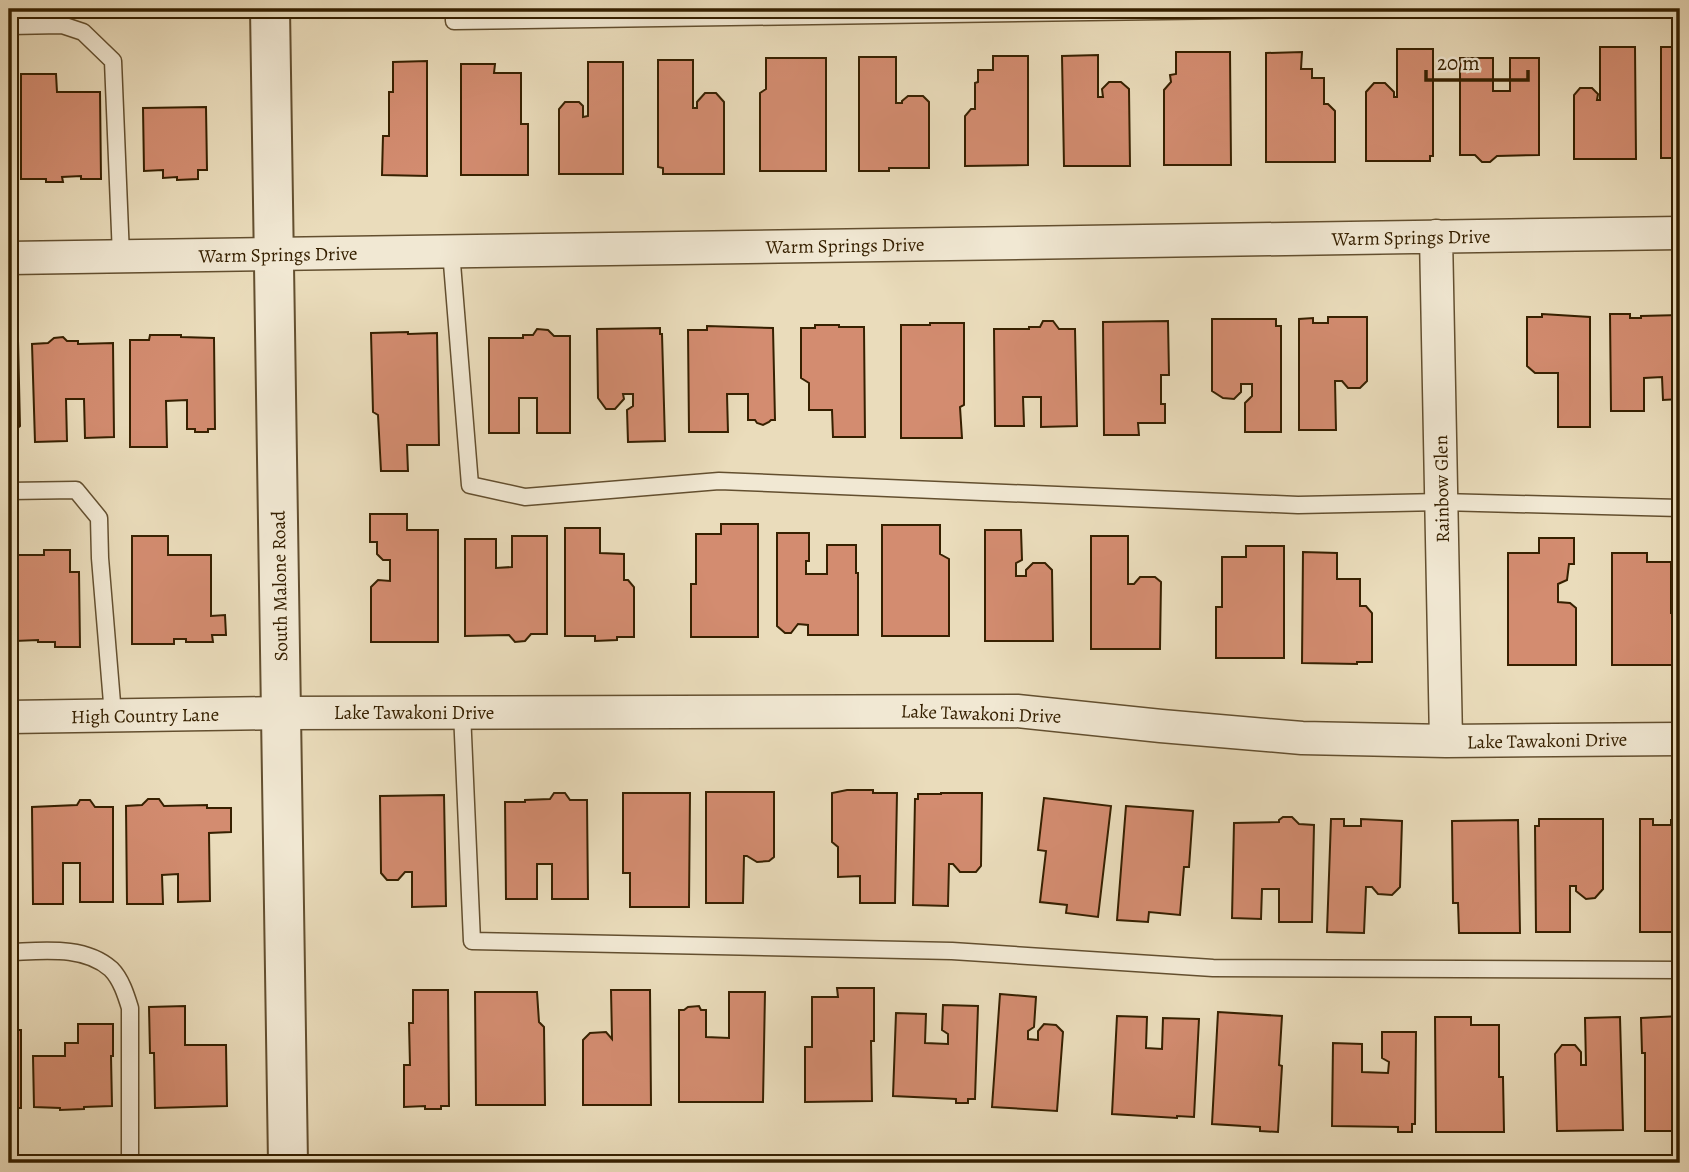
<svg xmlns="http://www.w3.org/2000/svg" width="1689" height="1172" font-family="Alegreya,serif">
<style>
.building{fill:#d38c70;stroke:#362000;stroke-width:2}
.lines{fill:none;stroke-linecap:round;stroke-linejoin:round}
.service-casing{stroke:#634f2f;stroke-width:19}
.minor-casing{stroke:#634f2f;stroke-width:35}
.tertiary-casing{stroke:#634f2f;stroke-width:42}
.service{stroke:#f1e8d3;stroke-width:16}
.minor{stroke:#f1e8d3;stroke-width:32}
.tertiary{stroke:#f1e8d3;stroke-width:38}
.labels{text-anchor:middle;stroke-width:5;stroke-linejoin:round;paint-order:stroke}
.street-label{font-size:19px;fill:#362000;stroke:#f1e8d3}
</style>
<rect width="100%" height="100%" fill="#eadcbb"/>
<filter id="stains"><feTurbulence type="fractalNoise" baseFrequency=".00286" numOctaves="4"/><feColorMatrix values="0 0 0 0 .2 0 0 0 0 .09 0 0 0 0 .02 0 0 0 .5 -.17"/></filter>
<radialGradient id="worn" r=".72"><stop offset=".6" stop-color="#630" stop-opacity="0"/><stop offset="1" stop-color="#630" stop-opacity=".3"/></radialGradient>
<path class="building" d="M1600 47H1635L1636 159H1574V95L1580 88H1592L1598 94 1597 100H1600Z
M1661 47H1680V158H1661Z
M1397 49H1433V156H1430V161H1366V92L1374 83H1385L1394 92V97H1397Z
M1176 52H1230L1231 165H1164V90L1171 82 1170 75 1176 74Z
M1302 52 1301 69H1312V78H1324V104H1328L1335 111V162H1266V53Z
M1098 55V97H1103L1102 89 1109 82H1121L1129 89 1130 166H1064L1062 56Z
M993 56H1028V165L965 166V116L971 109H975V83L978 82V70H993Z
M859 57H896V103H902V101L908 96H923L929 102V168H889V171H859Z
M766 58H826V171H760V93L766 89Z
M1460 58H1493V91H1510V58H1539V155L1497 156 1490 162H1482L1475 155H1460Z
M658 60H693V108H697V102L705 93H716L724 102V174H663V168L658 167Z
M427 61V176L382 175 383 136H389V92H393V62Z
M588 62H623V174H559V109L565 102H579L583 106V117L588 116Z
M461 64H495L494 73H521V124H528V175H461Z
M21 74H56L57 92H100L101 179H81V176L62 177 63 182H46V179H21Z
M206 107 207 170H198V179L177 180V177L163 178V170L144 171 143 108Z
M1542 314 1590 317V427H1558V373H1535L1527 366V317H1542Z
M1610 314H1630V318H1641V316L1680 315V399L1663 400 1662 377 1644 378V411H1611Z
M1328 317H1367V381L1360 388H1348L1342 381H1335L1336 430H1299V319L1313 318V323H1328Z
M1212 319H1276V326H1281V432H1245V403L1252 396V384H1241V392L1234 399 1223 398 1212 391Z
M1043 321H1053L1059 329H1075L1077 426 1041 427V397H1023L1024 426H995L994 329H1029V327H1040Z
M1168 321 1169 375H1161V404H1165V423H1138L1139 435H1104L1103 322Z
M930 323H964V405L960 407 962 438H901V325H930Z
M815 325H839V327H864L865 437H833L832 410H809V383L801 378V328H815Z
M707 326 773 328 775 420H771L769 422 763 425 757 423 755 420H748V394H727L728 432H689L688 330H707Z
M660 328V334H662L665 441 628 442 627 410 633 406V394H623L624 399 615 409H606L598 398 597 329Z
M537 329 548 330 554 336H570V433H537V398H519V433H489V338H523V335H533Z
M408 332V334L437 333 439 445H407L408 471H381L378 415 373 412 371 333Z
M150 335H181V337L214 338 215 429H208V432H195V429H187V400L166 401 167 447H130V340H149Z
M63 337 67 341H78V344L113 343 114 437 85 438 84 399H66L67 441 35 442 32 344 48 343 54 338Z
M18 340 20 426 9 435V341Z
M370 514H407V530H438V642H371V587L378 580 390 581V560H383L377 554V542H370Z
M721 524H758V637H691V584H696V534H721Z
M882 525H940V554L949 559V636H882Z
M565 528H600V553L624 554V580H628L634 587V637H617V640L595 641V636H565Z
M985 530H1021L1022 560 1016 563V576H1026V570L1033 563H1045L1052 570 1053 641H985Z
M777 533H809V561H806V574H827V545H856V573H858V635H808V625L798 624 791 633H785L777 626Z
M132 536H168V555H211V616L225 615 226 635H212L213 642H186V639H174V644H132Z
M512 536H547V634H531L525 641 515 642 509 635 465 636V539H496V568L512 567Z
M1091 536H1128V584H1134L1140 577H1155L1161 582 1160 649H1091Z
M1539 538H1574V564H1569L1567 580 1558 584V602L1570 603 1576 608V665H1508V553H1539Z
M1246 546H1284V658H1216V607H1222V557H1246Z
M44 550H70V572H79L80 647H55V642H38V640L15 641 14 555H44Z
M1303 552 1337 553V579H1360V606H1366L1372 613V662H1357V664L1302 663Z
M1612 553H1647V562H1671V613H1677V665H1612Z
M847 790H873V793H897L895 903H860V876L838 877V847L832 842V793Z
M706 792H774V857L769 861 757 862 747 856H744L743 903H706Z
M554 793H565L570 800H587L588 899H552V864H537V899H506L505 802H525V800L550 799Z
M623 793H690L689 907H630V873H623Z
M941 793H982L981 866 976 872H960L953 864H949L948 906 913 905 915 799H918V794H941Z
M444 795 446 906 412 907V872H405L398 880H387L381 873 380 796Z
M1044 798 1111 806 1098 917 1066 913 1067 905 1040 902 1046 851 1038 850Z
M148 799H159L164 806 207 805V808H231V832L209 833 210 901 178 902V874L162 875 163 904H127L126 806 142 805Z
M80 800H90L95 807H113V902H80V863H63V904H33L32 807 77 805Z
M1126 806 1193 811 1189 867H1184L1180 915 1149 912 1148 922 1117 920Z
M9 809H18V859H9Z
M1283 817H1292L1299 824 1314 825 1312 922H1279V889H1262L1261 919 1232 918 1234 823 1279 822V820Z
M1331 819H1344V826H1361V819L1402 821 1400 887 1392 895 1378 894 1372 887H1366L1364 933 1327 932Z
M1539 819H1603V889L1595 898 1586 899 1576 891V886H1570V932H1536L1535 826H1539Z
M1640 819H1653V825H1671V820H1680V883H1675L1676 932H1640Z
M1518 820 1520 933H1459L1458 903H1453L1452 821Z
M837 988H874V1041H871L872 1101 805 1102V1047H812V997H838Z
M413 990H448L449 1106H441V1109H425V1106L404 1107V1065H410L409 1023H413Z
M611 990H650L651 1105H583V1040L590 1033 606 1032 612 1039Z
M475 992H537L539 1022 544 1027 545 1105H476Z
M729 992H765L763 1102H679V1010H684L688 1007 699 1006 701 1010H706V1037L729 1038Z
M1000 994 1036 997 1034 1027 1028 1031V1039L1038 1040V1031L1044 1024 1056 1025 1063 1032 1057 1111 992 1107Z
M943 1005 978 1006 975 1099H968V1103H956V1099L893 1096 896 1013 926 1014 925 1043 948 1044V1034L942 1030Z
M185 1006V1045H226L227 1106 155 1108 154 1053H150L149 1007Z
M1218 1012 1282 1016 1279 1065 1282 1066 1278 1132 1260 1131V1127L1212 1124Z
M1117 1016 1147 1017 1146 1048 1162 1049 1163 1018 1199 1019 1194 1117 1177 1116V1118L1112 1114Z
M1680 1016V1131H1645V1053H1642L1641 1018Z
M1435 1017H1471V1025H1499V1077H1503L1504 1132H1436Z
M1620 1017 1623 1130 1557 1131 1555 1054 1562 1045H1575L1581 1052V1065H1586L1585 1018Z
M78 1024H113V1056H111L112 1106 84 1107V1109L60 1110V1108L34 1107 33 1056H65V1043H78Z
M9 1030H21V1108H15V1113H9Z
M1382 1032H1416L1415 1124H1412V1132H1398V1127L1332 1126 1333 1043 1362 1044V1072L1388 1073 1389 1062 1382 1058Z"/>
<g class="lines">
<g class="service-casing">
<path id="service" d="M454 9V21L1304 9
M9 26 62 25 83 32 113 61 121 256
M451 251 470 485 525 497 719 481 1298 505 1441 502 1680 508
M9 491 76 490 99 518 100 558 113 715
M462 712 472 941 952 951 1213 968 1680 970
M9 952C42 951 84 945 111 969 121 979 126 995 130 1008V1163"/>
</g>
<g class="minor-casing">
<path id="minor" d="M1436 236 1446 741
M9 258 1680 233
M9 717 281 713 1017 711 1161 726 1302 738 1446 741 1680 739"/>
</g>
<g class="tertiary-casing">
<path id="tertiary" d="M270 9 288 1163"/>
</g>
<use href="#service" class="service"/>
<use href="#minor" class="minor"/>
<use href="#tertiary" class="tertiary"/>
</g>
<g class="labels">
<g class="street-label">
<text transform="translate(1411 237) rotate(-1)" y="7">Warm Springs Drive</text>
<text transform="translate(845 245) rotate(-1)" y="7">Warm Springs Drive</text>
<text transform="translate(278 254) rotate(-1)" y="7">Warm Springs Drive</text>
<text transform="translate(1441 489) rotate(-91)" y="7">Rainbow Glen</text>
<text transform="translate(279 586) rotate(-91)" y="7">South Malone Road</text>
<text x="414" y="719">Lake Tawakoni Drive</text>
<text transform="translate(981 713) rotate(2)" y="7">Lake Tawakoni Drive</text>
<text transform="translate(145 715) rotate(-1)" y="7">High Country Lane</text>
<text transform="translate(1547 740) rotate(-1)" y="7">Lake Tawakoni Drive</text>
</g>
</g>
<rect width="1689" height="1172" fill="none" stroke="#eadcbb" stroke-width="35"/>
<rect x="10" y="10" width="1668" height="1151" fill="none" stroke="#362000" stroke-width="3.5"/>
<rect x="18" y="18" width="1654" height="1137" fill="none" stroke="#362000" stroke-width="2"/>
<path d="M1426 70v10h102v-10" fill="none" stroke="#362000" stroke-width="3.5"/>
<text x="1437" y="70" font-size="21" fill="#362000" stroke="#f1e8d3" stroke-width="5" paint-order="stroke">20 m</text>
<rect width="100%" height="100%" filter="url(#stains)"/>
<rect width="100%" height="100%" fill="url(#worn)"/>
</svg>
